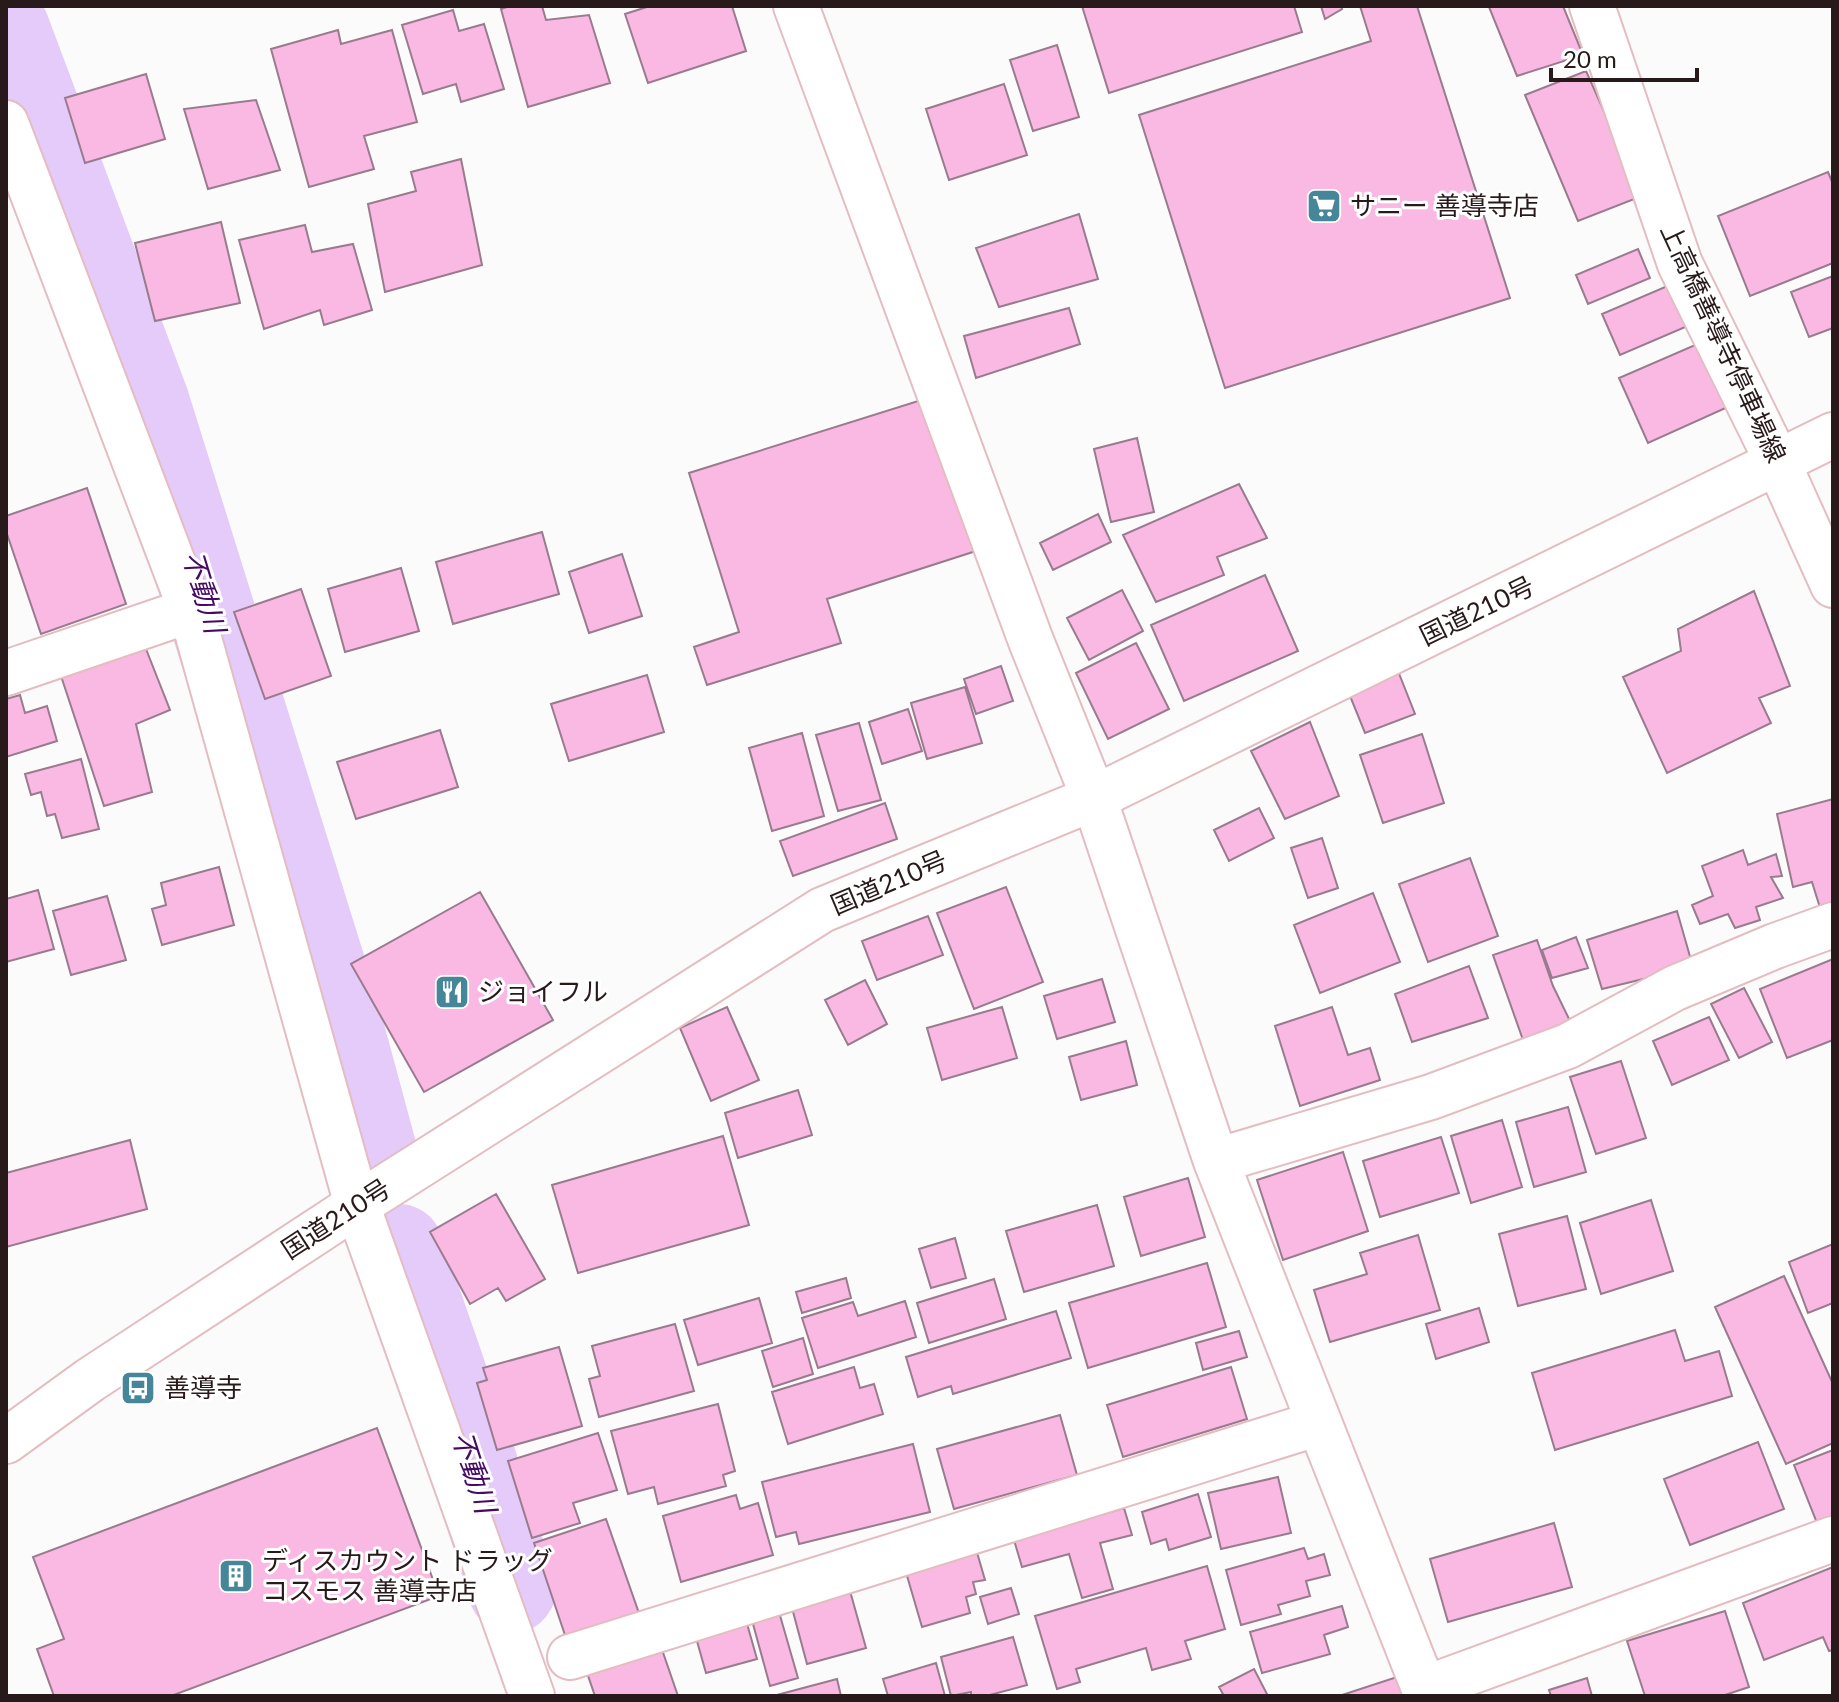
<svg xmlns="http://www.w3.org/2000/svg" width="1839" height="1702" font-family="Lato,'Noto Sans JP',sans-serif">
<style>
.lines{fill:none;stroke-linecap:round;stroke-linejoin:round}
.river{stroke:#e4cbfa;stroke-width:88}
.building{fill:#fab9e3;stroke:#997b8e;stroke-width:2}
.minor-casing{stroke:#e4bdc1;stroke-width:48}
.secondary-casing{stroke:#e4bdc1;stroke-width:48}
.trunk-casing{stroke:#e4bdc1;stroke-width:48}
.minor{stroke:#fff;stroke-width:44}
.secondary{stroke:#fff;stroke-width:44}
.trunk{stroke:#fff;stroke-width:44}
.labels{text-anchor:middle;stroke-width:6;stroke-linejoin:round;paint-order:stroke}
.poi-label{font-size:26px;fill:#281a1b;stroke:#fff;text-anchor:start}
.street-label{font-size:26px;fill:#281a1b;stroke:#fff}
.water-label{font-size:28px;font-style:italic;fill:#460a66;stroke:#fff}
</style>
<rect width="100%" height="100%" fill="#fbfbfb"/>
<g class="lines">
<path class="river" d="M6 30 146 404 332 1000 376 1163
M399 1248 472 1459 512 1589"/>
</g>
<path class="building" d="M510 6H542L546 20 589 15 610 83 528 107 501 9Z
M650 6H732L746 51 648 83 625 14Z
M1082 6H1294L1302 32 1109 93Z
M1321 6H1341L1342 9 1325 19Z
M1360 6H1417L1510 298 1225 388 1139 115 1371 41Z
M1491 6H1563L1583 55 1517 76 1489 7Z
M453 10 459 31 484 24 504 89 461 102 456 84 423 94 402 25Z
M338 30 341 44 392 30 417 122 364 136 374 169 309 187 271 49Z
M1057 45 1079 117 1033 131 1010 60Z
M1586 71 1642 196 1578 221 1525 95Z
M146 74 165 139 85 163 65 98Z
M1004 84 1027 155 949 180 926 109Z
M256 100 280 170 208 189 184 109Z
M461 159 482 265 385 292 368 204 416 191 411 172Z
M1828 172 1833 184V263L1750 296 1718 216Z
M1079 214 1098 279 999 307 976 248Z
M221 222 240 303 155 321 135 243Z
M305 225 312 252 353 244 372 310 324 325 320 310 264 329 239 240Z
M1638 249 1650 278 1588 304 1576 275Z
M1833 276V328L1809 337 1791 292Z
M1672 284 1690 325 1620 355 1602 314Z
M1069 308 1080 344 976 378 964 336Z
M1702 342 1730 406 1648 443 1619 378Z
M931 397 979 550 827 599 841 643 707 685 694 647 739 632 689 473Z
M1137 438 1154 512 1111 522 1094 449Z
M1239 484 1267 538 1217 557 1224 575 1156 602 1123 535Z
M87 488 126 604 41 634 6 531V516Z
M1098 514 1111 542 1053 570 1040 543Z
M542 532 559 594 453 624 436 562Z
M622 554 642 616 589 633 569 572Z
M401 568 419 631 345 652 328 589Z
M1265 575 1298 651 1184 701 1151 625Z
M301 589 331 676 265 699 234 612Z
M1122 590 1143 631 1089 660 1067 618Z
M1754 591 1790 686 1759 698 1771 723 1667 773 1623 677 1681 651 1678 629Z
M1136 643 1169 709 1108 739 1076 673Z
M146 649 170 710 136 724 152 792 104 806 61 676Z
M1001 666 1013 701 976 714 964 679Z
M1398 671 1415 714 1365 733 1348 691Z
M647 675 664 732 569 761 551 704Z
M965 687 982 743 927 759 911 703Z
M20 695 25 713 47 706 57 741 6 757V699Z
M908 709 922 751 882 764 869 722Z
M1310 722 1339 796 1285 819 1251 751Z
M859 723 881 800 838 811 816 735Z
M440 730 458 787 356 819 337 762Z
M802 733 824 816 772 831 749 748Z
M1422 734 1444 803 1383 823 1360 755Z
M81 759 99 829 62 838 55 814 47 816 41 792 31 795 25 774Z
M1833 799V907L1821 911 1812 882 1793 887 1777 814Z
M885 803 897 839 793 876 780 841Z
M1259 808 1274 838 1229 861 1214 830Z
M1322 838 1338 888 1308 898 1291 848Z
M1743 850 1748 865 1776 854 1782 876 1771 877 1783 898 1756 907 1760 920 1735 928 1728 914 1700 924 1692 905 1713 896 1702 866Z
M1470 858 1498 936 1428 962 1399 884Z
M219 867 234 925 162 945 152 909 166 905 161 883Z
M1006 887 1043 982 974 1009 937 913Z
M38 890 54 949 6 962V899Z
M480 892 553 1020 424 1092 351 964Z
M1373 893 1400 962 1320 993 1294 925Z
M107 896 126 960 71 975 53 911Z
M1677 911 1693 967 1602 989 1587 940Z
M928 916 943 955 877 980 862 941Z
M1576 937 1588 968 1552 978 1542 950Z
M1537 940 1553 986 1572 1025 1523 1040 1493 955Z
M1833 959V1040L1787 1058 1760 989Z
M1469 966 1488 1018 1412 1042 1395 994Z
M1102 979 1115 1022 1057 1039 1044 996Z
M865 980 887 1024 848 1045 825 1000Z
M1744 988 1772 1042 1739 1058 1711 1004Z
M727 1007 759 1080 711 1101 680 1028Z
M1002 1007 1017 1058 942 1080 927 1028Z
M1332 1007 1348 1055 1370 1048 1380 1080 1300 1106 1275 1026Z
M1709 1017 1729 1060 1672 1085 1653 1041Z
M1126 1041 1137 1085 1081 1100 1069 1057Z
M1621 1061 1646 1138 1596 1154 1570 1077Z
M798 1090 812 1135 738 1158 725 1113Z
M1568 1107 1586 1172 1534 1187 1516 1122Z
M1502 1120 1522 1187 1471 1203 1451 1136Z
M723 1136 749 1225 578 1273 552 1185Z
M1441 1137 1459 1193 1380 1217 1363 1161Z
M130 1140 147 1209 6 1247V1173Z
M1343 1152 1368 1231 1283 1260 1257 1180Z
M1188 1178 1205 1237 1141 1256 1124 1197Z
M496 1194 545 1279 506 1301 498 1288 470 1304 430 1232Z
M1651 1200 1673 1271 1601 1294 1580 1223Z
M1097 1205 1114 1266 1024 1292 1006 1231Z
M1567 1216 1586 1289 1518 1306 1499 1234Z
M1418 1235 1440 1310 1330 1342 1314 1290 1367 1274 1360 1253Z
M955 1238 966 1278 931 1288 919 1249Z
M1833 1244V1303L1808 1313 1789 1262Z
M1207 1263 1226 1327 1088 1368 1069 1303Z
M1784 1276 1833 1384V1443L1786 1464 1715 1307Z
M846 1278 851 1298 802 1313 796 1292Z
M994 1279 1006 1319 929 1343 917 1303Z
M759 1298 772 1343 698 1365 684 1320Z
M905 1301 916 1337 818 1368 802 1318 853 1302 858 1316Z
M1479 1308 1489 1342 1436 1359 1426 1324Z
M1056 1311 1071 1358 953 1394 951 1386 918 1397 906 1357Z
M675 1324 694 1391 599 1417 589 1379 600 1376 592 1346Z
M1675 1330 1685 1361 1719 1351 1732 1396 1555 1450 1532 1373Z
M1239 1331 1247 1357 1203 1370 1196 1343Z
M803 1338 813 1374 773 1387 762 1351Z
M559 1347 582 1426 497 1450 477 1383 487 1380 483 1368Z
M854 1367 860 1388 874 1384 883 1414 788 1444 772 1392Z
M1231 1367 1247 1419 1123 1457 1107 1405Z
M718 1404 735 1471 723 1475 726 1486 658 1504 654 1487 628 1494 611 1431Z
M1060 1415 1077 1475 954 1509 937 1449Z
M377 1428 439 1596 171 1696H54L37 1649 64 1639 33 1557Z
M598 1433 617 1490 573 1503 580 1523 532 1538 508 1461Z
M1758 1442 1784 1509 1690 1545 1664 1479Z
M913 1444 930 1512 799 1544 796 1532 776 1537 762 1482Z
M1833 1450V1523L1819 1528 1794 1465Z
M1278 1477 1291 1533 1221 1549 1208 1493Z
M1198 1494 1211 1537 1169 1550 1166 1539 1151 1544 1142 1512Z
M736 1495 740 1509 758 1503 773 1555 681 1582 663 1516Z
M1124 1508 1132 1535 1100 1543 1113 1589 1082 1598 1069 1554 1022 1567 1014 1540Z
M606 1519 641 1619 568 1644 534 1543Z
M1554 1523 1572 1587 1448 1622 1430 1559Z
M1304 1548 1308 1559 1324 1554 1330 1575 1306 1581 1310 1596 1278 1605 1281 1614 1241 1625 1226 1570Z
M976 1549 985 1580 973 1582 976 1594 966 1597 970 1613 922 1627 905 1569Z
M1207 1566 1225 1629 1185 1641 1191 1659 1152 1670 1146 1648 1076 1669 1080 1682 1057 1689 1035 1616Z
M1833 1567V1650L1829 1651 1823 1637 1764 1660 1743 1603Z
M1011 1588 1019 1614 988 1624 980 1597Z
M850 1591 866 1648 807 1664 792 1608Z
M777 1605 798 1678 770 1686 750 1613Z
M1342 1606 1348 1627 1324 1635 1330 1654 1262 1673 1250 1632Z
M1725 1611 1749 1687 1722 1696H1645L1627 1641Z
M744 1613 757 1659 706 1673 693 1627Z
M1013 1637 1027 1685 986 1696H971V1692L951 1696 941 1657Z
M658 1638 678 1696H595L584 1664Z
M936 1663 945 1696H888L883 1679Z
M1254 1669 1268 1696H1224L1219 1687Z
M1400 1676 1406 1696H1342V1695Z
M1587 1678 1592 1696H1551L1549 1690Z
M837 1679 841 1696H773Z"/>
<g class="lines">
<g class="minor-casing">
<path id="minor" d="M796 6 1031 641 1094 798 1216 1161 1427 1696
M6 123 191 610 357 1205 532 1696
M6 673 191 610
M1216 1161 1431 1097 1568 1046 1675 988 1775 946 1833 925
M570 1657 1319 1423
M1424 1689 1833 1539"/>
</g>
<g class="secondary-casing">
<path id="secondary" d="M1592 6 1680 264 1778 463 1833 585"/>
</g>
<g class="trunk-casing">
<path id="trunk" d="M6 1441 90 1380 357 1205 822 910 1094 798 1833 435"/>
</g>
<use href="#minor" class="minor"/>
<use href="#secondary" class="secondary"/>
<use href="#trunk" class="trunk"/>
</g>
<defs>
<g id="supermarket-square" transform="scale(1.8)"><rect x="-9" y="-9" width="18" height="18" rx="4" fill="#458799" stroke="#fff"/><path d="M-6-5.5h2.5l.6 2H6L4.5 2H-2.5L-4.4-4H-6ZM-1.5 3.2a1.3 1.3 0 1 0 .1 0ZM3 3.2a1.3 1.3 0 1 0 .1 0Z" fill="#fff"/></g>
<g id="restaurant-square" transform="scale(1.8)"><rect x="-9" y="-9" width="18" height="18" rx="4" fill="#458799" stroke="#fff"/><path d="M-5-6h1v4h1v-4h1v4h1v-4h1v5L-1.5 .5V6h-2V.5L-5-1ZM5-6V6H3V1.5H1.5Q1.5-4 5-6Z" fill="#fff"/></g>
<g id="bus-square" transform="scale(1.8)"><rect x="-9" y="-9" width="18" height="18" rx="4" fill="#458799" stroke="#fff"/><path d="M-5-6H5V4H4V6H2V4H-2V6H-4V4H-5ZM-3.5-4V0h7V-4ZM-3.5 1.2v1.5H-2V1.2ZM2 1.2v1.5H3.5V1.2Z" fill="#fff"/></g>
<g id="building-square" transform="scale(1.8)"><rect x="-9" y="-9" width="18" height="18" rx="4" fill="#458799" stroke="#fff"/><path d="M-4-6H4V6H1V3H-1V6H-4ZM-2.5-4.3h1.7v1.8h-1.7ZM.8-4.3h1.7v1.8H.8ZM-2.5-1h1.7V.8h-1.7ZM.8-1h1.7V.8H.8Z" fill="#fff"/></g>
</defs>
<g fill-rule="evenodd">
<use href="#supermarket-square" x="1324" y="206"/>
<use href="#restaurant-square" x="452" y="992"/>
<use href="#bus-square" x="138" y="1388"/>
<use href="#building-square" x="236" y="1576"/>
</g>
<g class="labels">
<g class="poi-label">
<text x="1350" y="215">サニー 善導寺店</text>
<text x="478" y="1001">ジョイフル</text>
<text x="164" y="1397">善導寺</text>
<text x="262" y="1570">ディスカウント ドラッグ<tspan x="262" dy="30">コスモス 善導寺店</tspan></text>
</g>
<g class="street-label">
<text transform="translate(1723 343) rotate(65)" y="9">上高橋善導寺停車場線</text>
<text transform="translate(1477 611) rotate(-26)" y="9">国道210号</text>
<text transform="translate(889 883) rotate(-23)" y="9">国道210号</text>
<text transform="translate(336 1219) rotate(-33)" y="9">国道210号</text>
</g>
<g class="water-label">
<text transform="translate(204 592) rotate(73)" y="10">不動川</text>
<text transform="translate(474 1472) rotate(72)" y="10">不動川</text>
</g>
</g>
<rect width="1839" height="1702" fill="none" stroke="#281a1b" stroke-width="16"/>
<path d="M1551 68v12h146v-12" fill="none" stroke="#281a1b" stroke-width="4"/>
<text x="1563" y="68" font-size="24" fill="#281a1b" stroke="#ffffff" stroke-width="6" paint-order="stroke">20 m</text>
</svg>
